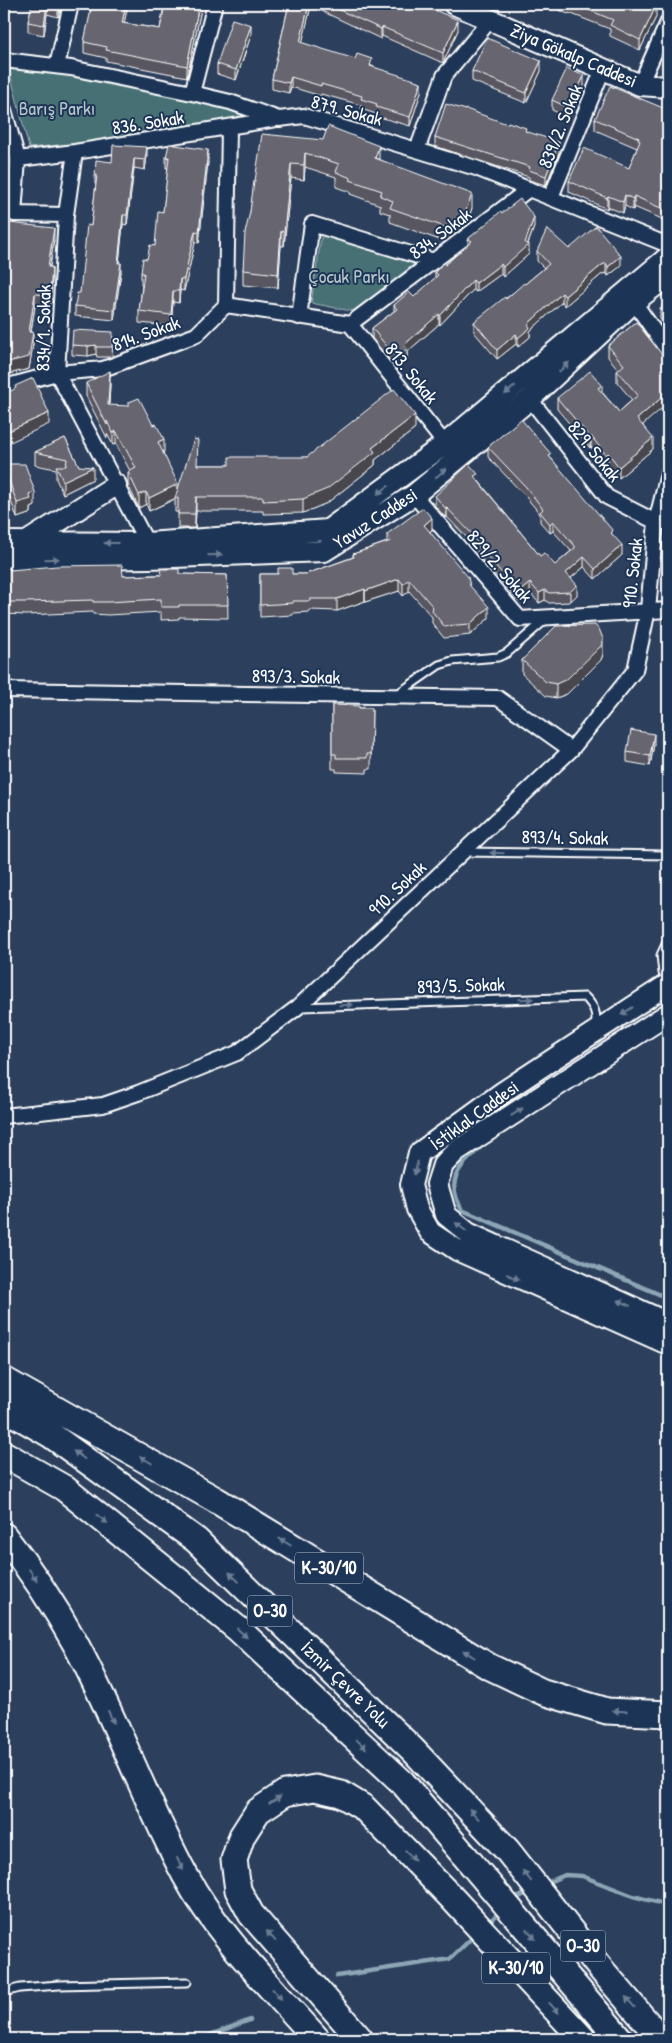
<svg xmlns="http://www.w3.org/2000/svg" width="672" height="2043" font-family="'Patrick Hand',sans-serif">
<style>
.green{fill:#477075;stroke:#a3b8ba}
.lines{fill:none;stroke-linecap:round;stroke-linejoin:round}
.stream{stroke:#8ca6b5;stroke-width:4.5}
.service-casing{stroke:#fff;stroke-width:11}
.minor-casing{stroke:#fff;stroke-width:18}
.secondary-casing{stroke:#fff;stroke-width:24}
.motorway-casing{stroke:#fff;stroke-width:29}
.service{stroke:#1d3557;stroke-width:7}
.minor{stroke:#1d3557;stroke-width:14}
.secondary{stroke:#1d3557;stroke-width:20}
.motorway{stroke:#1d3557;stroke-width:25}
.wall{fill:#585760;stroke:#fff}
.shaded-wall{fill:#47474e;stroke:#fff}
.building{fill:#666570;stroke:#fff}
.oneway{fill:#6c7c92}
.labels{text-anchor:middle;stroke-width:4;stroke-linejoin:round;paint-order:stroke}
.shield{fill:#1d3557;stroke:#bbc2cd;stroke-width:1}
.shield-label{font-size:18px;font-weight:bold;fill:#fff}
.street-label{font-size:19px;fill:#fff;stroke:#1d3557}
.park-label{font-size:19px;fill:#b5c6c8;stroke:#1d3557}
</style>
<rect width="100%" height="100%" fill="#2c3f5c"/>
<filter id="ink" filterUnits="userSpaceOnUse"><feTurbulence type="fractalNoise" baseFrequency=".02" numOctaves="2"/><feDisplacementMap in="SourceGraphic" scale="10" xChannelSelector="R" yChannelSelector="G"/><feConvolveMatrix kernelMatrix="1 2 1 2 8 2 1 2 1" color-interpolation-filters="sRGB"/></filter>
<g filter="url(#ink)">
<path class="green" d="M9 69H55L222 105 257 118 229 128 29 148Z
M322 232 414 264 356 312 311 303Z"/>
<g class="lines">
<path class="stream" d="M485 1143C462 1165 443 1177 462 1210L668 1298
M544 1884 565 1875 582 1876 633 1896 668 1905
M513 1900 531 1891
M487 1924 502 1910
M337 1976 450 1959 476 1934
M199 2039 250 2020"/>
<g class="service-casing">
<path id="service" d="M396 695 439 665 452 661 498 657 507 653 545 620
M464 852 668 855
M668 940 661 955 663 973 668 977
M301 1007 585 997C594 1006 598 1014 595 1028
M4 1992 20 1988 59 1985 187 1982"/>
</g>
<g class="minor-casing">
<path id="minor" d="M4 60 71 68 192 93 230 102 279 119 304 116 476 168 668 245
M57 66 71 4
M640 85 668 22
M192 93 215 4
M4 110 18 159 14 214 66 215
M417 150 444 76 490 20
M75 152 66 215 57 373 147 543 148 551
M18 159 75 152 276 119
M551 197 603 69
M634 302 668 351
M226 305 229 128
M299 317 312 224 434 261
M350 324 529 189
M350 324 445 444
M4 387 57 373 103 369 196 335 226 305 350 324
M530 399 607 497 656 522H668
M414 495 520 619 668 610
M4 690 498 698 571 750
M4 1116 103 1105 138 1093 237 1053 298 1007 571 750 635 670 648 610 656 522 668 474"/>
</g>
<g class="secondary-casing">
<path id="secondary" d="M454 4 640 85 668 87
M4 542 147 543 328 530 445 444 668 257
M25 543 116 485
M4 560 149 558 324 551 414 495 530 399 634 302 668 276
M668 984 503 1092 419 1153 411 1185 417 1209 430 1232 457 1250 668 1344
M668 1014 456 1151 443 1165 437 1184 446 1215 468 1233 668 1323"/>
</g>
<g class="motorway-casing">
<path id="motorway" d="M4 1380 216 1500 488 1666 543 1692 607 1711 668 1714
M4 1408 51 1435 196 1540 413 1750 507 1850 600 1968 661 2039
M4 1454 64 1488 238 1629 403 1783 620 2039
M4 1536C30 1569 54 1605 75 1643 116 1718 144 1799 185 1875 218 1936 271 1987 317 2039
M360 2039 251 1914 238 1890 234 1860 242 1836 258 1811 285 1793 315 1788 341 1794 364 1808 450 1896 583 2039"/>
</g>
<use href="#service" class="service"/>
<use href="#minor" class="minor"/>
<use href="#secondary" class="secondary"/>
<use href="#motorway" class="motorway"/>
</g>
<path class="wall" d="M4 4H11L5 44H4Z
M32 4H61L58 17 47 14 44 35 28 32V22Z
M90 4H128L124 23 160 29 164 4H202L187 77 106 61V58L84 53V42L90 16Z
M272 4H421L458 30 443 63 382 36 381 39 311 6 302 43 372 66 421 92 410 126 376 116V114L361 109V105L321 94V96L291 87 289 93 272 89V79L288 8Z
M546 4H651L656 17 640 50 610 36V29L569 13 568 14Z
M251 35 236 80 217 74V64Z
M472 71H541L526 103 472 81Z
M584 86 569 118 552 110V100Z
M668 110V225L662 222V219L634 207 633 210 625 206 623 213 608 207 607 209 569 192V181L629 168 637 148 595 130V119Z
M526 131 559 152 546 185 529 180V177L435 146V137Z
M323 140 379 159 472 208 466 225 445 242 390 222V214L380 211V205L350 194V192L336 187V177L305 167 304 180 291 178 284 246H281L278 288 243 285V270L250 212 255 181Z
M147 156 145 170 134 168 127 225 123 224 119 263 121 272 114 320 75 316V306L80 293 91 226 96 184H95V175L112 162Z
M166 157 208 162 199 243 195 242 184 291 180 290 179 303 173 302 171 326 139 323V311L142 285 141 284V273L147 259 155 246 163 212 168 168H166Z
M502 213 534 227 528 244 529 254 503 277 501 274 476 292 473 290 440 325 439 324 407 352V359L396 368 372 338V328L394 311V305L414 297 435 278V272L445 265 468 245V239Z
M54 240 50 267 52 279 50 307 35 306 31 332 33 344 29 369 4 375V263H5Z
M569 249 621 266 608 276 606 273 602 274 565 306 562 302 530 331V337L518 347 516 344 497 359 474 332V322L525 284 544 268 537 261V251Z
M668 300V327L660 319V308Z
M636 322 643 425 653 449 619 478 608 464 606 466 591 447 590 448 557 409V398L602 392 619 412 632 400 617 382V371L619 370 608 357V346Z
M113 342 112 357H97L96 354 88 356 72 355V345Z
M86 383 110 384 109 405 164 452 163 453 178 489 197 465H229L307 457 415 429 375 460V465L327 503 303 513 263 514V511H196L195 528H178V512H175V499L149 511 146 504 139 508 128 485V472L130 471 116 444 113 445 107 434V438L86 396Z
M65 438 79 466 93 479 63 494 56 479V469L35 465V452Z
M488 447 551 458 613 535 622 555 595 579 584 567 571 578 577 595 570 602 549 603 545 600 539 603 530 593 519 602 478 555V552L474 548V545L447 517 446 518 435 506V496L478 480 540 556 555 565 571 551 553 531 550 533 540 522V514L526 497 488 457Z
M4 464 35 506 31 508V513L17 518 4 481Z
M432 530 430 532 470 586 489 618 470 635 444 638 432 623V617L409 591 403 596 399 591 365 602V601L337 611 310 610V612L293 613V615L260 617V574H306L353 557V554L387 542V534Z
M4 568 10 570 123 576 179 574 227 575 228 618 179 617V619L161 620V612L108 615 93 614V612L26 615 4 614Z
M603 654 601 660 567 694 556 698 546 696 522 674V660Z
M332 705 359 708H372L371 769H367V773L336 772V769H332Z
M654 744 650 766 627 762V752Z"/>
<path class="shaded-wall" d="M10 4H11L5 44V34Z
M59 4H61L58 17V7Z
M126 4H128L122 34V23Z
M199 4H202L187 77V66Z
M309 4H311V6L300 52V42Z
M47 5V14L44 35V25Z
M656 6V17L640 50V40Z
M458 20V30L443 63V53Z
M251 25V35L236 80V70Z
M382 27V36L381 39V29Z
M541 61V71L526 103V93Z
M584 76V86L569 118V108Z
M291 77V87L289 93V83Z
M421 82V92L410 126V117Z
M559 142V152L546 185V176Z
M379 146V160L375 158Z
M147 147V156L145 170V160Z
M208 150V162L199 243V232Z
M305 153V167L304 180V165Z
M134 159V168L127 225V215Z
M291 164V178L284 246V232Z
M472 194V208L466 225 445 242V227Z
M625 195V206L623 213V202Z
M608 196V207L607 209V198Z
M634 196V207L633 210V199Z
M123 215V224L118 272V263Z
M534 217V227L527 246 529 244V254L503 277V267L525 243Z
M54 228V240L48 278V267Z
M195 231V242L184 291V279Z
M281 231V246L278 288V274Z
M621 256V266L608 276V267Z
M121 263V272L114 320V310Z
M606 263V273L602 274 565 306V296L602 265Z
M501 264V274L476 292V283Z
M52 267V279L50 307V295Z
M180 279V290L179 303V291Z
M473 280V290L440 325V316Z
M173 291V302L171 326V315Z
M562 293V302L530 331V337L518 347V338L528 324Z
M35 294V306L29 343V332Z
M439 314V324L407 352V359L396 368V358L404 345Z
M33 332V344L29 369 4 375V363Z
M516 334V344L497 359V350Z
M96 345V354L88 356V346Z
M110 371V384L108 418V405Z
M602 385V396L598 388Z
M668 392V403L637 430V419Z
M49 413V424L4 445V433Z
M415 415V429L375 460V465L327 503 303 513V499L372 448Z
M116 431V444L113 445V433Z
M591 436V447L590 448V437Z
M653 438V449L619 478V467Z
M164 439V452L158 455V442Z
M608 453V464L606 466V455Z
M93 467V479L63 494V481Z
M178 484V497L149 511V498Z
M35 492V506L31 508V513L17 518V503L29 494Z
M146 492V504L139 508V495Z
M196 497V511L195 528V514Z
M447 508V517L446 518V509Z
M432 518V530L424 536V525Z
M553 521V531L550 533V524Z
M622 545V555L595 579V569Z
M584 557V567L566 582V573Z
M399 579V591L365 602V591Z
M409 579V591L403 596V584Z
M530 583V593L519 602V592Z
M577 585V595L570 602V592Z
M365 589V601L337 611V599Z
M545 590V600L539 603V593Z
M489 607V618L470 635V624Z
M603 639V654L601 660 567 694 556 698V684Z
M654 734V744L650 766V756Z"/>
<path class="building" d="M4 4H10L5 34H4Z
M32 4H59L58 7 47 5 44 25 28 22Z
M90 4H126L122 23 160 29 165 4H199L187 66 106 50 107 47 84 42 92 5H90Z
M289 4H309L300 42 355 59 357 54 372 59 370 66 421 82 410 117 376 107 377 104 361 99 362 96 321 84V86L291 77 289 83 272 79Z
M326 4H421L458 20 443 53 382 27 381 29Z
M574 4H651L656 6 640 40 610 25 613 20Z
M232 19 251 25 236 70 217 64Z
M487 38 541 61 526 93 472 71Z
M567 68 584 76 569 108 552 100Z
M610 86 668 110V214L662 211 663 209 634 196 633 199 625 195 623 202 608 196 607 198 569 181 584 148 629 168 640 141 638 140 639 138 595 119Z
M446 104 466 110V109L507 124 508 122 526 128 525 131 559 142 546 176 529 170 530 167 435 137Z
M328 126 379 146 375 158 472 194 466 211 445 227 390 208 393 201 380 196 382 191 350 180 351 178 336 172 339 164 305 153 304 165 291 164 284 232 281 231 278 274 243 270 245 233 250 212 254 181H255L262 134 323 140Z
M169 144 208 150 199 232 195 231 184 279H180L179 291H173L171 315 139 311 144 273H141L143 258 147 259 150 245 155 246 158 211 163 212 169 157H166Z
M113 145 147 147 145 160 134 159 127 215H123L118 263H121L114 310 75 306 77 293H80L87 225 91 226 97 175H95L96 160 112 162Z
M520 199 534 217 525 243 529 244 503 267 501 264 476 283 473 280 440 316 439 314 404 345 407 349 396 358 372 328 397 309 394 305 409 292 414 297 438 275 435 272 443 263 445 265 472 241 468 239 493 218 501 211 502 213Z
M9 223 54 228 48 267H52L50 295 35 294 29 332H33L29 357 4 363V263H5Z
M596 226 621 256 608 267 606 263 602 265 565 296 562 293 528 324 530 328 518 338 516 334 497 350 474 322 505 297 506 299 524 283 525 284 549 264 537 251 547 229 569 249Z
M668 300V317L660 308Z
M636 322 668 362V392L637 419 653 438 619 467 608 453 606 455 591 436 590 437 557 398 590 371 602 385 598 388 619 412 638 395 617 371 624 365 608 346Z
M73 330 113 332 112 347H97L96 345 88 346 72 345Z
M110 371 108 405 129 406V402L139 398 153 425 156 424 164 439 158 442 178 484 149 498 146 492 139 495 128 472 136 468 116 431 113 433 107 421V425L86 383Z
M33 378 49 413 4 433V395L16 388 15 386Z
M394 389 415 415 372 448 375 452 327 489 303 499 263 501V497H196L195 514H178V498H175L194 439 198 440 197 465H229V457H307Z
M521 419 551 454 549 456 613 531 611 533 622 545 595 569 584 557 566 573 577 585 570 592 549 593 545 590 539 593 530 583 519 592 478 546 479 544 474 538 475 537 447 508 446 509 435 496 469 464 478 474 474 476 540 556 544 553 555 565 575 548V546L553 521 550 524 540 512 543 509 526 487 488 447Z
M65 438 79 466 93 467 63 481 56 466H66L67 459 35 452Z
M4 464H25L35 492 29 494 31 499 17 503 4 467Z
M423 508 432 518 424 525 468 577 470 586 489 607 470 624 444 626 432 611 433 607 409 579 403 584 399 579 365 591V589L337 599H310V601H293V603L260 605V574H278V568H292V574H306L354 557 353 554 391 541 387 534Z
M122 565 123 576 161 575 160 569H179V574L227 575 228 605H179V607H161V599L108 602H93V600L26 602H4V568H10V570L57 566Z
M595 625 600 631 603 639 601 646 567 679 556 684 546 682 522 660 556 626Z
M332 705 359 706V708H372L371 754H367V758H336V754H332Z
M631 730 654 734 650 756 627 752Z"/>
<defs><path id="oneway-solid" d="M-6-.8H1V-3.2L6.5 0L1 3.2V.8H-6Z" transform="scale(1.25)"/></defs>
<g class="oneway">
<use href="#oneway-solid" transform="translate(564 367) rotate(-43)"/>
<use href="#oneway-solid" transform="translate(510 390) rotate(140)"/>
<use href="#oneway-solid" transform="translate(441 473) rotate(-40)"/>
<use href="#oneway-solid" transform="translate(383 490) rotate(144)"/>
<use href="#oneway-solid" transform="translate(111 543) rotate(-180)"/>
<use href="#oneway-solid" transform="translate(215 555) rotate(-2)"/>
<use href="#oneway-solid" transform="translate(52 559) rotate(-1)"/>
<use href="#oneway-solid" transform="translate(497 853) rotate(-179)"/>
<use href="#oneway-solid" transform="translate(526 999) rotate(-2)"/>
<use href="#oneway-solid" transform="translate(346 1005) rotate(-2)"/>
<use href="#oneway-solid" transform="translate(627 1011) rotate(147)"/>
<use href="#oneway-solid" transform="translate(517 1112) rotate(-33)"/>
<use href="#oneway-solid" transform="translate(416 1168) rotate(105)"/>
<use href="#oneway-solid" transform="translate(461 1227) rotate(-141)"/>
<use href="#oneway-solid" transform="translate(513 1277) rotate(24)"/>
<use href="#oneway-solid" transform="translate(624 1303) rotate(-156)"/>
<use href="#oneway-solid" transform="translate(79 1455) rotate(-144)"/>
<use href="#oneway-solid" transform="translate(146 1460) rotate(-150)"/>
<use href="#oneway-solid" transform="translate(102 1519) rotate(39)"/>
<use href="#oneway-solid" transform="translate(285 1542) rotate(-149)"/>
<use href="#oneway-solid" transform="translate(33 1575) rotate(56)"/>
<use href="#oneway-solid" transform="translate(234 1577) rotate(-136)"/>
<use href="#oneway-solid" transform="translate(242 1633) rotate(42)"/>
<use href="#oneway-solid" transform="translate(469 1654) rotate(-148)"/>
<use href="#oneway-solid" transform="translate(620 1711) rotate(-177)"/>
<use href="#oneway-solid" transform="translate(111 1717) rotate(65)"/>
<use href="#oneway-solid" transform="translate(361 1744) rotate(43)"/>
<use href="#oneway-solid" transform="translate(275 1800) rotate(-33)"/>
<use href="#oneway-solid" transform="translate(474 1814) rotate(-133)"/>
<use href="#oneway-solid" transform="translate(410 1855) rotate(46)"/>
<use href="#oneway-solid" transform="translate(180 1864) rotate(63)"/>
<use href="#oneway-solid" transform="translate(527 1876) rotate(-128)"/>
<use href="#oneway-solid" transform="translate(531 1934) rotate(50)"/>
<use href="#oneway-solid" transform="translate(271 1936) rotate(-131)"/>
<use href="#oneway-solid" transform="translate(277 1994) rotate(48)"/>
<use href="#oneway-solid" transform="translate(630 2002) rotate(-131)"/>
<use href="#oneway-solid" transform="translate(554 2008) rotate(47)"/>
</g>
</g>
<g class="labels">
<g class="shield">
<rect x="295" y="1552.5" width="68" height="31" rx="4"/>
<rect x="247.5" y="1595.5" width="45" height="31" rx="4"/>
<rect x="560.5" y="1930.5" width="45" height="31" rx="4"/>
<rect x="482" y="1952.5" width="68" height="31" rx="4"/>
</g>
<g class="shield-label">
<text x="329" y="1574">K-30/10</text>
<text x="270" y="1617">O-30</text>
<text x="583" y="1952">O-30</text>
<text x="516" y="1974">K-30/10</text>
</g>
<g class="street-label">
<text transform="translate(574 55) rotate(23)" y="7">Ziya Gökalp Caddesi</text>
<text transform="translate(347 110) rotate(15)" y="7">879. Sokak</text>
<text transform="translate(148 122) rotate(-9)" y="7">836. Sokak</text>
<text transform="translate(560 126) rotate(-68)" y="7">839/2. Sokak</text>
<text transform="translate(440 233) rotate(-37)" y="7">834. Sokak</text>
<text transform="translate(43 328) rotate(-89)" y="7">834/1. Sokak</text>
<text transform="translate(146 333) rotate(-20)" y="7">814. Sokak</text>
<text transform="translate(412 373) rotate(51)" y="7">813. Sokak</text>
<text transform="translate(595 451) rotate(51)" y="7">829. Sokak</text>
<text transform="translate(375 518) rotate(-33)" y="7">Yavuz Caddesi</text>
<text transform="translate(500 566) rotate(49)" y="7">829/2. Sokak</text>
<text transform="translate(632 573) rotate(-84)" y="7">910. Sokak</text>
<text transform="translate(296 676) rotate(1)" y="7">893/3. Sokak</text>
<text transform="translate(565 837) rotate(1)" y="7">893/4. Sokak</text>
<text transform="translate(397 888) rotate(-43)" y="7">910. Sokak</text>
<text transform="translate(461 985) rotate(-2)" y="7">893/5. Sokak</text>
<text transform="translate(474 1115) rotate(-36)" y="7">İstiklal Caddesi</text>
<text transform="translate(346 1684) rotate(44)" y="7">İzmir Çevre Yolu</text>
</g>
<g class="park-label">
<text x="57" y="115">Barış Parkı</text>
<text x="349" y="283">Çocuk Parkı</text>
</g>
</g>
<rect width="672" height="2043" fill="none" stroke="#1d3557" stroke-width="20"/>
<rect x="10" y="10" width="652" height="2023" fill="none" stroke="#fff" stroke-width="2" filter="url(#ink)"/>
</svg>
